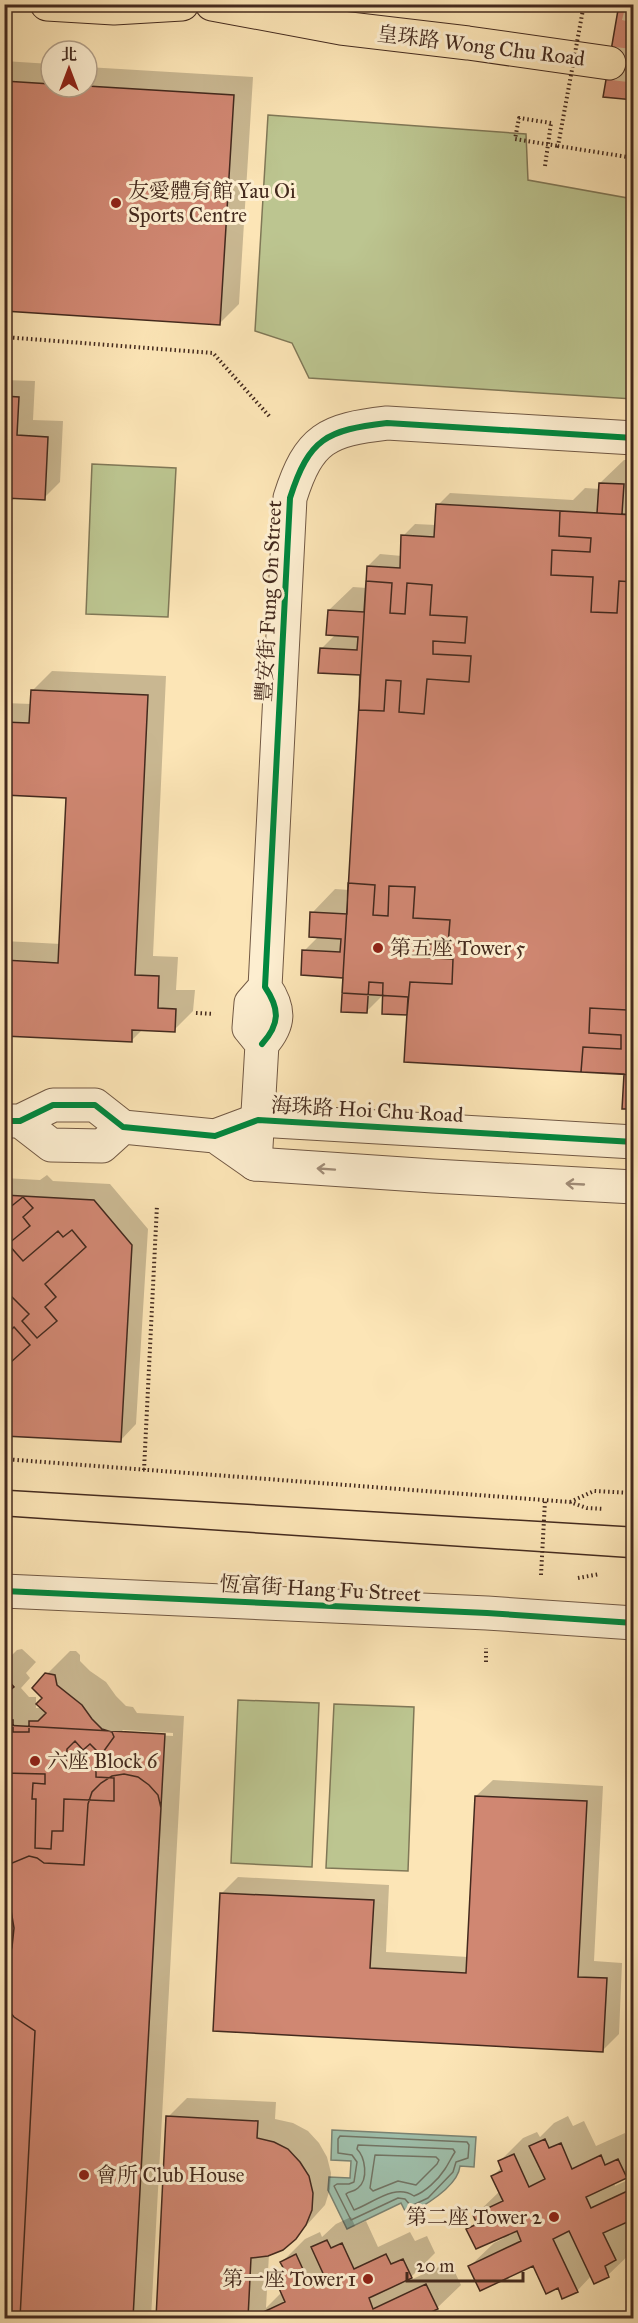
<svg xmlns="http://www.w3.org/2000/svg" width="638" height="2323" font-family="'IM FELL Great Primer','Noto Serif TC',serif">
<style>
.green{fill:#bcc590;stroke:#807857;stroke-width:1.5}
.water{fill:#9fbfab;stroke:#7b8373;stroke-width:1.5}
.shadow{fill:#0003;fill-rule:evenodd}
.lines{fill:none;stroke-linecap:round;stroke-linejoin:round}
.shore{stroke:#727464;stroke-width:1.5}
.building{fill:#d08772;stroke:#442a1e;stroke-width:1.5}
.primary-tunnel{stroke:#d7c098;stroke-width:33;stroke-dasharray:33 16;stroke-linecap:butt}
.minor-casing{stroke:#725944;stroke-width:35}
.tertiary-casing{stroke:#725944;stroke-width:35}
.primary-casing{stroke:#442a1e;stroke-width:35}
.path{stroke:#442a1e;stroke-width:4;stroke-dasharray:1.5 3;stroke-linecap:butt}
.minor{stroke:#fdeed0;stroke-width:33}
.tertiary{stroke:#fdeed0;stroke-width:33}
.primary{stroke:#fce5b6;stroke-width:33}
.tram{stroke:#442a1e;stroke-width:1.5}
.path-bridge{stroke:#442a1e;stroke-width:4;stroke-dasharray:1.5 3;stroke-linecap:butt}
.cycleway-casing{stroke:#fdeed0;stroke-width:10}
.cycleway{stroke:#00873e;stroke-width:6}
.oneway{stroke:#a08c77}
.poi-dot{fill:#8f2418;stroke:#fdeed0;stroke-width:2}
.labels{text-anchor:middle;stroke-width:6;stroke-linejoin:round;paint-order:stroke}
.street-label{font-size:21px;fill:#442a1e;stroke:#fdeed0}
.poi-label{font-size:21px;fill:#442a1e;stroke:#fdeed0;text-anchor:start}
</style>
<rect width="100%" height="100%" fill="#fce5b6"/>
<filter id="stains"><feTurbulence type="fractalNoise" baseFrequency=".00333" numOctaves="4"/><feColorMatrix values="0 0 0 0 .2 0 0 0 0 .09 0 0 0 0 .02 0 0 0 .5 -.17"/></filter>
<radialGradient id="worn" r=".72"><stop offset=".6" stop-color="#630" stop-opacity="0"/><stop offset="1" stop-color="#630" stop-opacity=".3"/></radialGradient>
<path class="green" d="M268 115 526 134 528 180 633 199V399L309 378 292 343 255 331Z
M92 464 176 468 168 617 86 614Z
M238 1700 319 1703 312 1867 231 1863Z
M334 1704 414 1707 408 1871 326 1868Z"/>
<path class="water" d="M332 2130 476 2137 474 2167 460 2166C458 2187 424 2206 407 2215L401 2203 347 2229 328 2190 329 2177 350 2178 351 2161 331 2160Z"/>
<path class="shadow" d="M4 61 51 64V87H87V67L253 77 239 304 220 323 4 310Z
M4 380 35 381 33 420 63 421 60 482 44 498 16 497 4 508Z
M624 460H634V1108L625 1073 409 1011 384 994 366 1012 345 976 304 951 319 936 312 913 335 889 350 890 362 674 321 649 336 634 329 610 353 587 367 588 368 566 380 554 402 556 403 536 415 524 436 525 438 505 450 493 573 500 585 488 600 489V483Z
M52 671 166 676 153 956 178 957 176 990H195L193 1011 174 1030 143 1029 131 1041 4 1035V941L61 944 68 796 4 793V703L32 704 33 690Z
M47 1175 53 1181 110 1184 148 1229 136 1424 120 1441 6 1196 9 1194 4 1193V1178L40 1180Z
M22 1649 36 1662 26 1673 30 1678 21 1688 29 1697H36V1708H43L45 1698 34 1687 70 1651H76L80 1655V1661L90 1671 106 1682 116 1696 126 1706 133 1707 137 1713 184 1716 151 2318H4V1663L17 1650ZM123 1730 173 1733V1736L120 1733Z
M493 1780 603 1786 594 1961 622 1963 619 2034 603 2050 215 2030 222 1893 238 1877 389 1885 386 1952 468 1957 476 1796Z
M187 2098 276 2102 275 2119 293 2123 308 2131 319 2143 327 2157 331 2173 330 2189 325 2205 295 2238 269 2254 266 2308 282 2292 275 2277 285 2268 282 2262 305 2239 320 2232 322 2237 336 2224 351 2217 355 2226 366 2221 378 2247 410 2232 415 2241 427 2236 435 2253 406 2282 450 2262 461 2285 437 2308 415 2318H157L168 2117Z
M568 2116 573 2126 584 2121 596 2146 625 2133 629 2142 634 2140V2170L626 2177 614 2183 615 2186 634 2177V2218L631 2219 634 2224V2241L629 2245 632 2252 608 2275H592L577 2291 558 2286 533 2264 470 2266 494 2243 504 2238 502 2235 468 2230 477 2221 474 2216 500 2191 493 2176 502 2167 500 2161 523 2138 537 2132 540 2137 554 2123Z"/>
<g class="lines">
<path class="shore" d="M340 2136 467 2142 469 2145 468 2158 456 2162 453 2172 428 2198 411 2206 405 2199 398 2198 351 2220 334 2186 337 2184H349L354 2182 357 2162 352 2155 338 2153V2139Z
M358 2145 453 2149 455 2152C451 2158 449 2163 445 2169 438 2180 425 2192 414 2196 395 2183 373 2203 354 2210L346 2194C349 2191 354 2192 358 2188 369 2179 365 2157 357 2149Z
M375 2155 436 2157 439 2160 437 2164 416 2185 398 2181 373 2191 370 2188Z"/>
</g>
<path class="building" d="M619 4H634V100L603 97Z
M4 81 51 84V87L87 86 234 95 220 325 4 311Z
M4 396 19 397 17 435 48 437 45 500 5 498 4 509Z
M599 483 624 484 622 514 634 515V582L619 581 617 613 591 612 593 577 551 575 552 550 590 552 591 538 559 536 560 511 597 513Z
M436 504 634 515V1075L404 1062 408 997 342 993 367 566 400 568 401 535 434 537Z
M366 581 392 583 390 613 405 614 407 583 432 585 430 615 467 617 465 643 433 641V654L471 656 469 682 427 679 424 714 399 712 401 681 386 680 384 711 359 710 360 675 318 673 320 648 357 650 358 637 326 635 328 610 364 612Z
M31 690 148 695 135 975 159 976 158 1008 176 1009 175 1032 132 1030V1042L4 1036V960L58 963 66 798 4 795V722L29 723Z
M348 883 375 885 373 915 388 916 389 886 415 887 413 918 450 920 448 945 416 943V957L453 959 452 984 410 982 407 1015 382 1014 383 983 369 982 367 1013 341 1012 343 978 301 975 302 950 340 952 341 939 309 937 310 912 347 914Z
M629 980H634V1109H622L624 1074 581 1072 583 1047 621 1049V1035L589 1033 590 1008 627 1010Z
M4 1195 94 1200 132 1245 121 1442 4 1436Z
M23 1197 33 1208 23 1217 30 1226 8 1244 23 1261 58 1231 63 1237 72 1230 86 1247 45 1284 56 1297 45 1307 57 1321 37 1338 22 1321 29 1314 12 1297 4 1303V1212Z
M14 1327 30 1345 11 1362 4 1354V1328L9 1332Z
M45 1673 55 1675 57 1685 82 1705 92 1719 102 1729 112 1732 114 1737 101 1755 90 1744 83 1750 75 1741 67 1749 66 1767 96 1768V1777L114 1778V1801L64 1799 63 1831H52L51 1849 35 1848 36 1799H32L33 1783 45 1784V1774L4 1773V1719L13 1720V1732H29V1721H38L46 1713 36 1704 42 1698 32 1688Z
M4 1676 14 1687 4 1695Z
M4 1725 165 1734 133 2318H4Z
M124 1774 138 1777 149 1785 158 1795 161 1808 133 2318H20L35 2031 14 2017 4 2005V1974L12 1947 14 1928 6 1881 7 1872 12 1863 29 1856 37 1858 44 1863 84 1865 88 1804 92 1792 101 1783 112 1776Z
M475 1796 587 1801 578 1977 607 1978 603 2052 213 2031 220 1893 374 1900 370 1968 466 1973Z
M166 2116 258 2121 257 2138 274 2142 288 2149 300 2162 309 2176 313 2193 312 2210 306 2225 296 2239 283 2250 268 2256 251 2258 248 2318H156Z
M545 2139 549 2148 561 2143 572 2169 601 2155 605 2165 618 2159 627 2178 586 2197 591 2208 634 2188V2219L603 2233 616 2260 605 2266 609 2277 594 2284 569 2231 553 2239 578 2292 562 2299 558 2288 546 2294 533 2266 480 2291 468 2266 521 2241 517 2231 476 2249 466 2229 477 2224 473 2215 503 2201 491 2176 502 2171 498 2161 514 2154 529 2187 545 2179 529 2146Z
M327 2240 331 2248 342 2243 354 2269 386 2254 391 2264 403 2259 412 2278 369 2298 373 2309 426 2284 438 2309 418 2318H258L257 2315 285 2302 274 2277 285 2271 280 2262 296 2254 311 2287 326 2280 311 2247Z"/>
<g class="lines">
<path class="primary-tunnel" d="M626 4 634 6
M609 63 634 66"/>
<g class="minor-casing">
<path id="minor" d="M262 1044C280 1024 280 1009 265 987L290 498C309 438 327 430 387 423L634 438
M255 1164 262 1044 249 1028 250 1015 251 1003 265 987
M4 1591 487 1613 634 1623"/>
</g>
<g class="tertiary-casing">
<path id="tertiary" d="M4 1121H20L53 1105H95L123 1127 215 1136 258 1120 634 1142
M20 1121 51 1145 102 1146 123 1127
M215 1136 255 1164 433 1176 634 1187"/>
</g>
<g class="primary-casing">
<path id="primary" d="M47 4 114 8 182 4
M212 4 341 28 468 43 609 63"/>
</g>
<path class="path" d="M545 166 551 123
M4 337 213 353 270 417
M196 1013 214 1014
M4 1459 570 1502 587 1508 604 1509
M144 1470 157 1205
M570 1502 594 1491 634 1493
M541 1575 545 1501
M578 1578 600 1574
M486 1662V1648"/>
<use href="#minor" class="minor"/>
<use href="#tertiary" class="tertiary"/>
<use href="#primary" class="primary"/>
<path class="tram" d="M4 1490 634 1527
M4 1516 634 1558"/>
<path class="path-bridge" d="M584 4 558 146 634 158
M551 123 519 118 515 139 558 146"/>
<g class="cycleway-casing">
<path id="cycleway" d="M262 1044C280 1024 280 1009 265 987L290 498C309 438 327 430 387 423L634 438
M4 1121H20L53 1105H95L123 1127 215 1136 258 1120 634 1142
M4 1591 487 1613 634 1623"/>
</g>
<use href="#cycleway" class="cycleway"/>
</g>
<defs><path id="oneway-shaft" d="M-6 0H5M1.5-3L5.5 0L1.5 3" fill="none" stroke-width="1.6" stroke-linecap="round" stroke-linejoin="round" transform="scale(1.5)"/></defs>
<g class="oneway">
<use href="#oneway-shaft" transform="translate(326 1169) rotate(-176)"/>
<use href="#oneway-shaft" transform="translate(575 1184) rotate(-177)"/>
</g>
<g class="poi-dot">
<circle cx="116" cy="203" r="6"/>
<circle cx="378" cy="948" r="6"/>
<circle cx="35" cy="1761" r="6"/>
<circle cx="84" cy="2175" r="6"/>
<circle cx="554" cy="2217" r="6"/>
<circle cx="368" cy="2279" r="6"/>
</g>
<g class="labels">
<g class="street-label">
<text transform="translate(481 46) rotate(7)" y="7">皇珠路 Wong Chu Road</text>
<text transform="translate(269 601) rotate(-87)" y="7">豐安街 Fung On Street</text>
<text transform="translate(367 1110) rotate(3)" y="7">海珠路 Hoi Chu Road</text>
<text transform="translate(320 1589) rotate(3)" y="7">恆富街 Hang Fu Street</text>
</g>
<g class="poi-label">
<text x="128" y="198">友愛體育館 Yau Oi<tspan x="128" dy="24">Sports Centre</tspan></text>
<text x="390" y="955">第五座 Tower 5</text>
<text x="47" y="1768">六座 Block 6</text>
<text x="96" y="2182">會所 Club House</text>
<text x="542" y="2224" text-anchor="end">第二座 Tower 2</text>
<text x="356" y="2286" text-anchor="end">第一座 Tower 1</text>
</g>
</g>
<rect width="638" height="2323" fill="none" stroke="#fce5b6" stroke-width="24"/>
<rect x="6" y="6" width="626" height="2311" fill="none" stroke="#442a1e" stroke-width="3"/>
<rect x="12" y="12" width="614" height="2299" fill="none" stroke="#442a1e" stroke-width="1.5"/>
<g transform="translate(69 69)"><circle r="28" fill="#fdeed0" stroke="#b3a089" stroke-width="1.5"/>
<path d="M0-4.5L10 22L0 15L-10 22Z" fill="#8f2418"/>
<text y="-9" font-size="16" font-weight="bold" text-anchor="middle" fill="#442a1e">北</text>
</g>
<path d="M407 2272v9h116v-9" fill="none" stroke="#442a1e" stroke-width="3"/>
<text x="416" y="2272" font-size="18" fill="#442a1e" stroke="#fdeed0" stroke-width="4.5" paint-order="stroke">20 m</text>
<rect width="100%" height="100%" filter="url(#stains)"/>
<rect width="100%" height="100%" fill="url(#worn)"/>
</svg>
